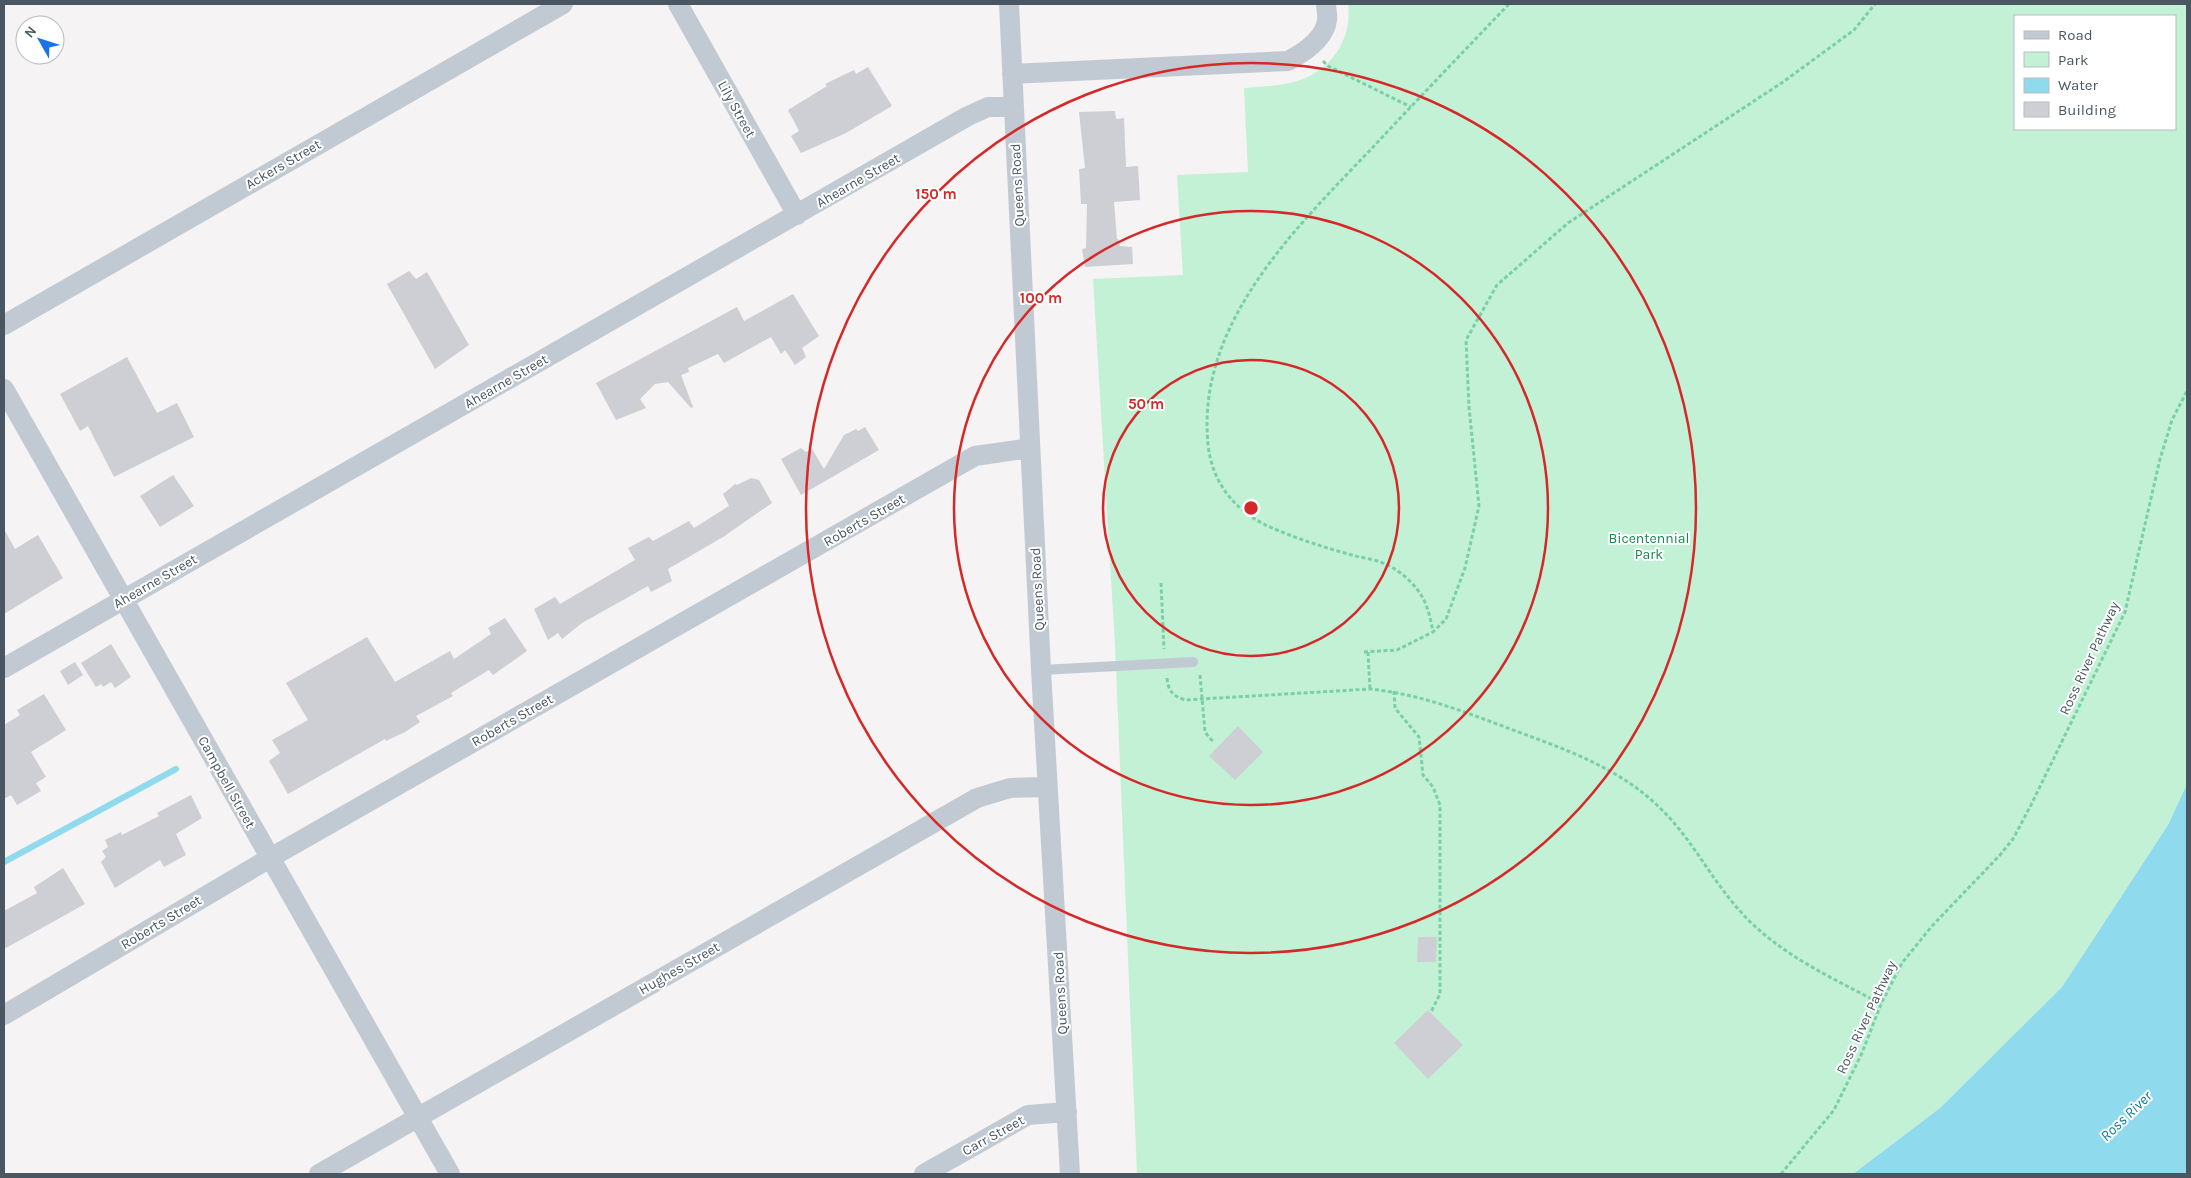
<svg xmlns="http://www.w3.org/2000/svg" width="2191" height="1178" font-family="Karla,sans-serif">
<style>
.green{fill:#c3f1d5;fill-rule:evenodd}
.water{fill:#90daee}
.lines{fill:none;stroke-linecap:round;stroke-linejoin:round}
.stream{stroke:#90daee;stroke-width:6}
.building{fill:#cdcfd5}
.path{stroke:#7ad0a6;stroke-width:3;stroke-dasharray:4 2.5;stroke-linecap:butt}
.service{stroke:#c1cad2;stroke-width:10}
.minor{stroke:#c1cad2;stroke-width:20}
.ring{fill:none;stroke:#d62828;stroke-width:2.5}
.labels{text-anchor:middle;stroke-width:4;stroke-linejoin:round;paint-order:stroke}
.street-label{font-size:14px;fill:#4a5661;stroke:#fff}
.park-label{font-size:14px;fill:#17864f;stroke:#fff}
.water-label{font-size:15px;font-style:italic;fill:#0c7c9b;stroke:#fff}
.centre{fill:#d62828;stroke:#fff;stroke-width:2.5}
.ring-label{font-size:15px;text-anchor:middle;font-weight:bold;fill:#d62828;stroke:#fff;stroke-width:4;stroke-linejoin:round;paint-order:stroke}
</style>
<rect width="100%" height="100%" fill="#f5f3f3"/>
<path class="green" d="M1348 4H2187V784L2168 825 2062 987 1940 1108 1853 1174H1137L1115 645 1093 279 1183 275 1177 175 1248 172 1244 88C1259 87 1275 86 1290 83 1328 75 1353 42 1348 4ZM2015 16H2175V129H2015Z"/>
<path class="water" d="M2187 784V1174H1853L1940 1108 2062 987 2168 825Z"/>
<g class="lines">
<path class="stream" d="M4 862 176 769"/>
</g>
<path class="building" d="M868 67 892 106 846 133 801 153 791 136 799 131 788 110 827 86 825 84 854 70 856 74Z
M1115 111 1116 119 1124 118 1126 167 1138 166 1140 200 1114 202 1117 239H1118L1120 246 1132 247 1133 264 1085 267 1082 249 1086 248 1087 204H1081L1079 169 1085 168 1079 112Z
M409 271 416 279 427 272 469 345 435 369 387 284Z
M793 294 819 336 802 348 806 357 795 365 785 350 781 354 771 337 724 363 718 354 688 368 689 372 681 375 693 407 691 408 668 382 655 384 640 399 646 408 616 420 596 383 737 307 744 321Z
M127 357 157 413 177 403 194 437 114 477 88 426 80 431 60 394Z
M865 427 879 450 801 495 781 459 801 448 806 452 812 449 824 469 844 435 856 429 858 431Z
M173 475 194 506 160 527 140 496Z
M751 478 759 480 772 503 723 537 668 569 672 581 651 592 648 586 582 623 562 639 558 633 548 640 534 609 555 597 560 604 635 560 628 548 649 537 653 541 689 521 694 528 729 506 723 494 735 484 737 485Z
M4 529 15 549 38 535 63 578 4 614Z
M505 618 527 651 493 675 489 670 451 693 453 696 416 716 420 722 405 732 386 741 385 739 288 794 269 761 280 753 272 740 308 720 286 683 367 637 395 682 450 651 454 659 491 634 488 628Z
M111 644 131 677 115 688 111 682 103 687 101 684 96 687 81 663Z
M75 662 83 675 68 685 60 671Z
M44 694 66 730 31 752 46 777 36 783 41 791 17 805 11 795 4 799V725L20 715 17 710Z
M1238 726 1263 752 1235 780 1209 756Z
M191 795 202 818 176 834 186 855 164 867 160 860 115 888 101 862 106 857 102 851 108 847 105 840 121 832 122 835 159 816 157 813Z
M63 868 85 904 4 949V911L37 893 34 887Z
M1418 937H1437L1436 962H1417Z
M1428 1010 1463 1045 1428 1079 1394 1043Z"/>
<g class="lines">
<path class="path" d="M1509 4C1464 51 1419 98 1374 146 1298 226 1196 322 1208 444 1212 485 1238 515 1277 530 1301 540 1326 548 1352 555 1362 558 1375 559 1385 564 1396 568 1409 579 1416 588 1427 601 1430 616 1433 632L1446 619 1465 568 1479 506 1469 407 1466 340 1497 285 1568 223 1783 82 1854 30 1875 4
M1323 61 1328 66 1411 107
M1161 583 1164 649
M1364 652 1397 650 1433 632
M1368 652 1370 689
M1200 675 1205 732 1214 743
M1167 678C1168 691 1173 696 1185 700L1370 689C1418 694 1460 710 1505 727 1561 748 1618 766 1661 809 1692 839 1711 879 1740 911 1778 954 1831 977 1881 1004
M1394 691 1395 708 1419 737 1423 775 1433 787 1440 805V994L1431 1012
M1781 1174 1834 1110 1862 1053 1881 1004 1902 963 1932 926 2000 855 2013 839 2031 805 2125 612 2160 459 2172 420 2187 391"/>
<path class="service" d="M1041 670 1193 662"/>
<path class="minor" d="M678 4 797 215
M1009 4 1041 670 1070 1174
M1012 74 1288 61C1303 53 1325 39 1327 20 1328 15 1326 9 1326 4
M4 325 563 4
M4 389 450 1174
M4 668 968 116 988 107H1013
M4 1015 270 858 975 456 1030 448
M319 1174 977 798 1010 788 1047 787
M924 1174 1028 1115 1067 1112"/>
</g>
<g class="ring">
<circle cx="1251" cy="508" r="148"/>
<circle cx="1251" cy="508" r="297"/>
<circle cx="1251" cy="508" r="445"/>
</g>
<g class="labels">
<g class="street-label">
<text transform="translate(737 109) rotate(61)" y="5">Lily Street</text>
<text transform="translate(283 164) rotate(-30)" y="5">Ackers Street</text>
<text transform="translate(858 180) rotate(-30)" y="5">Ahearne Street</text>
<text transform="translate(1017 185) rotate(-93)" y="5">Queens Road</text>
<text transform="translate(506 381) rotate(-30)" y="5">Ahearne Street</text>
<text transform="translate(864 520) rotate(-30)" y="5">Roberts Street</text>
<text transform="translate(155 581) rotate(-30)" y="5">Ahearne Street</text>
<text transform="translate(1037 589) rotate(-93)" y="5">Queens Road</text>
<text transform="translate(2089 658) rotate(-65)" y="5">Ross River Pathway</text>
<text transform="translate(512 720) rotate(-30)" y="5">Roberts Street</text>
<text transform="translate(227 782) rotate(61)" y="5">Campbell Street</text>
<text transform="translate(161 922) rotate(-31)" y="5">Roberts Street</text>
<text transform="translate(679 968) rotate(-30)" y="5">Hughes Street</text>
<text transform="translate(1060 993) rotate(-93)" y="5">Queens Road</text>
<text transform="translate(1866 1017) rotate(-65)" y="5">Ross River Pathway</text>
<text transform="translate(993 1135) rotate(-29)" y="5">Carr Street</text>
</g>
<g class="park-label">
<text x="1649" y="543">Bicentennial<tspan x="1649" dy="16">Park</tspan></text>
</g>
<g class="water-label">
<text transform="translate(2126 1116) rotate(-44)" y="5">Ross River</text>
</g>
</g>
<circle cx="1251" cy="508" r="8" class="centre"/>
<g class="ring-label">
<text x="936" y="199">150 m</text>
<text x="1041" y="303">100 m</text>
<text x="1146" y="409">50 m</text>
</g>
<rect width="2191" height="1178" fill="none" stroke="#4a5661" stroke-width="10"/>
<rect x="2014" y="15" width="162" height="115" fill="#ffffff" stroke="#b7bbc0"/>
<rect x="2024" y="31" width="25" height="8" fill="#c1cad2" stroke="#b7bbc0"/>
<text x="2058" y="40" font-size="15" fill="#4a5661">Road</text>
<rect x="2024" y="52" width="25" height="15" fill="#c3f1d5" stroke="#b7bbc0"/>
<text x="2058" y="65" font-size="15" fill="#4a5661">Park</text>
<rect x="2024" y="78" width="25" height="15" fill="#90daee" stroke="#b7bbc0"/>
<text x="2058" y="90" font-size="15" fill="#4a5661">Water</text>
<rect x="2024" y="102" width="25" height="15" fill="#cdcfd5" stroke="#b7bbc0"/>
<text x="2058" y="115" font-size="15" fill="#4a5661">Building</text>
<g transform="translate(40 40) rotate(309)"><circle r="24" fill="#ffffff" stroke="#b7bbc0"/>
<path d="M0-4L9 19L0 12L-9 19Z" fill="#1a73e8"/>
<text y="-8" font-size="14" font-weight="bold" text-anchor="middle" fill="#4a5661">N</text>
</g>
</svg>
